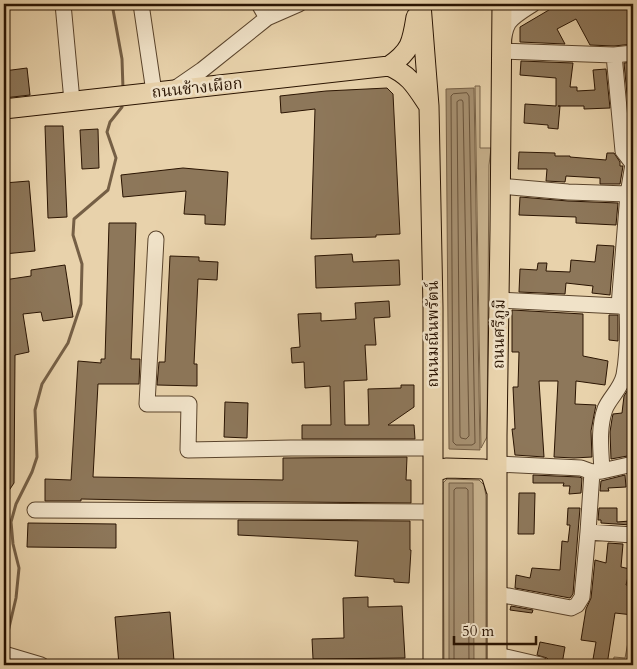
<svg xmlns="http://www.w3.org/2000/svg" width="637" height="669" font-family="Cardo,'Noto Serif Thai',serif">
<style>
.green{fill:#c8b28e;stroke:#796348}
.water{fill:#a79172;stroke:#755f45}
.lines{fill:none;stroke-linecap:round;stroke-linejoin:round}
.shore{stroke:#68523a;stroke-width:1}
.stream{stroke:#755f45;stroke-width:3}
.building{fill:#8d775a;stroke:#2a1402}
.minor-casing{stroke:#5a442c;stroke-width:17}
.major-casing{stroke:#2a1402;stroke-width:21}
.minor{stroke:#f0e2c8;stroke-width:15}
.major{stroke:#e8d2ab;stroke-width:19}
.labels{text-anchor:middle;stroke-width:5;stroke-linejoin:round;paint-order:stroke}
.street-label{font-size:16px;fill:#2a1402;stroke:#f0e2c8}
</style>
<rect width="100%" height="100%" fill="#e8d2ab"/>
<filter id="stains"><feTurbulence type="fractalNoise" baseFrequency=".004" numOctaves="4"/><feColorMatrix values="0 0 0 0 .2 0 0 0 0 .09 0 0 0 0 .02 0 0 0 .5 -.17"/></filter>
<radialGradient id="worn" r=".72"><stop offset=".6" stop-color="#630" stop-opacity="0"/><stop offset="1" stop-color="#630" stop-opacity=".3"/></radialGradient>
<path class="green" d="M475 86H480V148H491L489 165 487 437 481 448Z
M447 479 479 480 484 485 486 496V665H444L443 483Z
M632 621H633V665H613L614 657 625 658Z"/>
<path class="water" d="M438 4H469C459 10 450 10 439 6Z
M474 88 480 450 449 449 446 89Z
M449 483H473L474 665H449Z"/>
<g class="lines">
<path class="shore" d="M467 93 469 96 475 443 472 445H456L453 442 451 96 453 94Z
M460 100H462L463 102 469 436 466 439 461 438 460 436 457 102Z
M454 665V490L456 488H466L468 490 469 665"/>
<path class="stream" d="M112 4 122 59 123 89
M4 649 16 598 19 568 13 544 11 522 16 504 32 472 37 457 35 410 42 384 68 343 81 304 82 264 73 235 74 219 108 190 116 158 107 132 110 122 122 107V103"/>
</g>
<path class="building" d="M559 4H633V44L614 46 590 45 576 19 557 29 565 44 520 42V27Z
M521 61 573 63 570 87H577V91L595 90 593 70 606 69 610 108 584 109V106H558H560L558 129 548 128V125L524 123 525 104 556 106V78L520 75Z
M633 62V104H628L624 63Z
M27 68 30 95 4 98V71Z
M387 88 393 94 400 234 376 235V237L311 239 315 109 281 113 280 96 326 91Z
M45 126H63L67 217 48 218Z
M98 129 99 168 82 169 80 130Z
M519 152 555 153V156H570V157L606 160 607 153H614L620 162V166H623L620 184H600V178L566 176 565 182 546 181 547 169H518Z
M183 168 228 172 225 225 205 224V215L184 214 186 191 123 197 121 175Z
M29 181 35 251 4 254V183Z
M520 197 568 201 618 203 616 225 576 223V217L519 215Z
M109 223H136L131 359H140L139 384H98L93 477 283 480V458L407 457 406 480H411V503L177 501 81 499V501H45V479L71 480 78 361 101 363V359H105Z
M597 245 614 246 610 295 592 293 593 286 566 283 565 294 519 292 520 269 537 270 538 263H547L546 271 570 272 571 260 595 262Z
M633 246V301L629 299Z
M352 254 353 262 399 260 400 285 316 288 315 256Z
M170 256 199 257V261L218 262 217 280 198 279 194 364H197V386L157 385 159 362H165Z
M65 265 73 317 43 321 41 312 23 314 29 352 15 355 14 483 4 498V280L31 276V270Z
M389 301 390 317 374 318 376 345H365L367 380 344 381 345 425H369L368 389 401 388V385H414V407L388 425H414L415 439H302V425H331L330 386 305 388 304 362 292 363 291 348 300 347 298 314 321 313V321L356 319 355 303Z
M512 310 583 314V356L608 361 605 385 576 381 575 404 596 405 594 415 591 431 592 457 574 458 554 457 558 381H539L544 457 515 455 512 429H515L513 387H518L519 352H512Z
M609 315H618V341L609 340Z
M633 377V455L611 459 610 432 612 419 613 414 622 413 624 396 629 388Z
M225 402 248 403 247 438 224 437Z
M533 475 579 477 582 478 581 493 569 494 570 486H563L564 483H533Z
M625 475 626 487 608 488 609 491H600L601 481Z
M519 493H535L534 534H518Z
M568 508H580L573 594 570 598 515 588 516 575 530 578 532 568 560 570 562 541 568 542 570 525H567Z
M599 508H617V522L630 521 631 525 601 523V520H598Z
M238 520 410 521V550H411L409 583 394 582V579L355 576 358 541 238 535Z
M28 523 116 524V548L27 547Z
M608 543 623 544 621 567 630 569 626 585H633V615L615 613 607 665H592L596 642 581 640 586 609 591 598 595 560 606 563Z
M368 597V607L402 606 405 658 313 659 312 639 344 638 343 598Z
M511 606 533 610 532 613 510 610Z
M170 612 174 661 119 665 115 617Z
M540 642 565 647 562 664 550 662 547 658 537 655Z"/>
<g class="lines">
<g class="minor-casing">
<path id="minor" d="M63 4 72 101
M141 4 154 92
M259 4 267 18
M533 4C508 20 505 20 502 51L614 55 633 53
M614 55 623 151 633 164 628 194 619 306
M173 90 202 70 267 18 299 4
M500 186 568 192 628 194
M156 239 147 404H189L188 450 291 448H433
M498 300 619 306 627 308
M497 464 581 468 592 472 602 471 633 464
M602 471C601 450 598 429 605 409 610 397 621 389 624 375 628 353 628 331 627 308
M35 510 433 512
M588 532 633 535
M498 594 571 608 577 605 582 597 588 532 592 472
M4 654 41 665
M497 655 541 665"/>
</g>
<g class="major-casing">
<path id="major" d="M421 4 429 106 433 308V665
M389 66C410 75 416 87 428 105
M4 109 389 66C411 51 412 42 416 17
M433 475 437 471 446 468 484 469 491 474 496 490
M497 665V436L500 230 502 4"/>
</g>
<use href="#minor" class="minor"/>
<use href="#major" class="major"/>
</g>
<g class="labels">
<g class="street-label">
<text transform="translate(197 87) rotate(-6)" y="6">ถนนช้างเผือก</text>
<text transform="translate(432 334) rotate(-90)" y="6">ถนนมณีนพรัตน์</text>
<text transform="translate(498 334) rotate(-89)" y="6">ถนนศรีภูมิ</text>
</g>
</g>
<rect width="637" height="669" fill="none" stroke="#e8d2ab" stroke-width="20"/>
<rect x="5" y="5" width="627" height="659" fill="none" stroke="#2a1402" stroke-width="2.5"/>
<rect x="10" y="10" width="617" height="649" fill="none" stroke="#2a1402"/>
<path d="M454 636v8h82v-8" fill="none" stroke="#2a1402" stroke-width="2.5"/>
<text x="462" y="636" font-size="15" fill="#2a1402" stroke="#f0e2c8" stroke-width="4" paint-order="stroke">50 m</text>
<rect width="100%" height="100%" filter="url(#stains)"/>
<rect width="100%" height="100%" fill="url(#worn)"/>
</svg>
